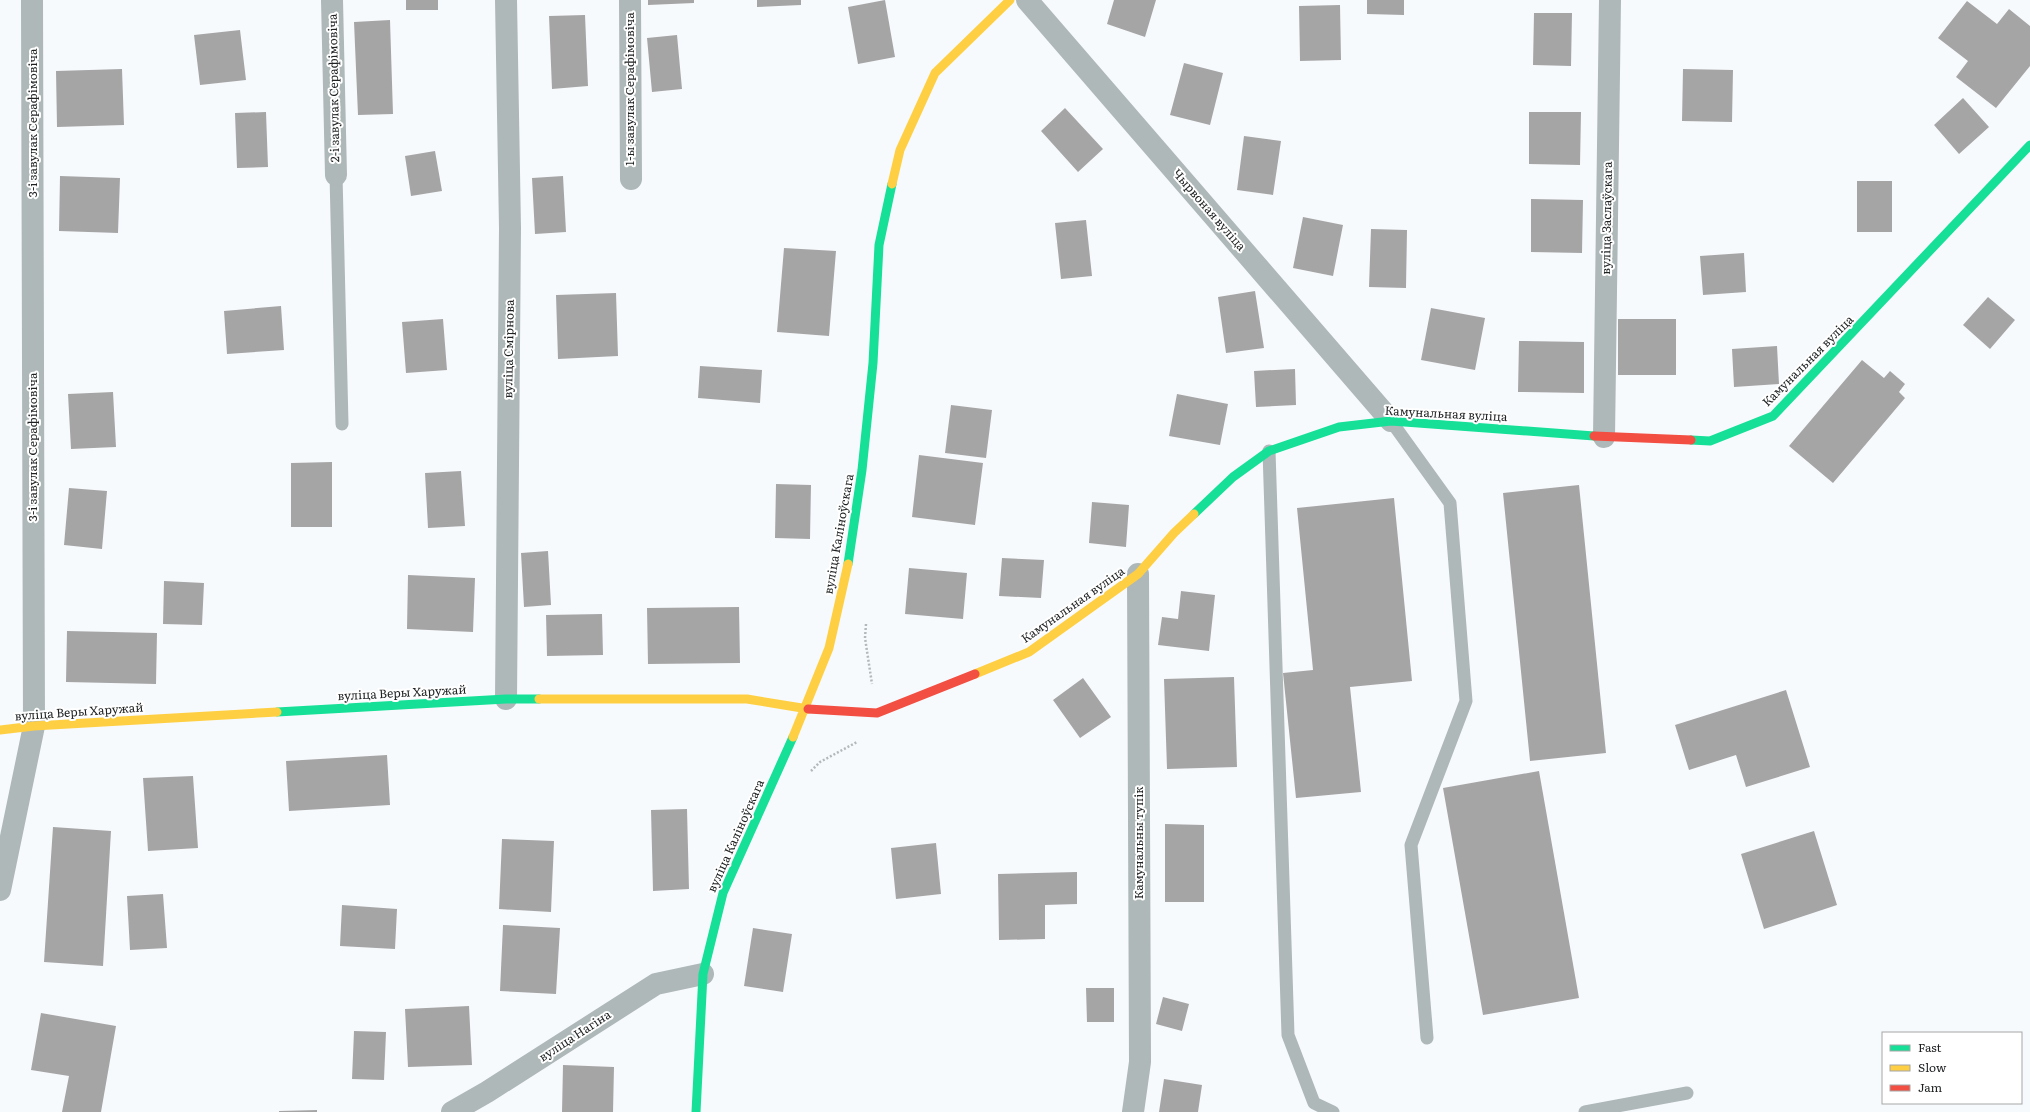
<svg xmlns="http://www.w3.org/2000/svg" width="2030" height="1112" font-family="Literata,serif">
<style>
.building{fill:#a6a5a6}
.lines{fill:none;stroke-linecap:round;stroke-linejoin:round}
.path{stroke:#b2b9b9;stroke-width:2.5;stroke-dasharray:2 2;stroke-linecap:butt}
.lane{stroke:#aeb8b8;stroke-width:13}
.street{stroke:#aeb8b8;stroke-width:22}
.fast{stroke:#16e098;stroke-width:9}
.slow{stroke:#ffcf43;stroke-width:9}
.jam{stroke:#f24e42;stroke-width:9}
.labels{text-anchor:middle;stroke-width:4;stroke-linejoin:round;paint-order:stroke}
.street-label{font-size:12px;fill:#1e2022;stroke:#fff}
</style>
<rect width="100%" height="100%" fill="#f7fafd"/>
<path class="building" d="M406 0H438V10H406Z
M648 0H694V3L648 5Z
M757 0H801V5L757 7Z
M885 0 895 57 858 64 848 7Z
M1114 0H1156L1145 37 1107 24Z
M1367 0H1404V15L1367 14Z
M1967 1 1997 24 2009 9 2030 26V66L1996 108 1956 77 1968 61 1938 38Z
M1340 5 1341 60 1300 61 1299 6Z
M1534 13H1572L1571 66 1533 65Z
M585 15 588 86 552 89 549 16Z
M390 20 393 114 358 115 354 22Z
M240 30 246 80 200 85 194 35Z
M677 35 682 89 652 92 647 38Z
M1184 63 1223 73 1210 125 1170 115Z
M122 69 124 125 57 127 56 71Z
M1683 69 1733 70 1732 122 1682 121Z
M1963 98 1989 127 1959 154 1934 125Z
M1065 108 1103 149 1078 172 1041 131Z
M266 112 268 167 237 168 235 113Z
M1529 112H1581L1580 165 1529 164Z
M1244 136 1281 141 1273 195 1237 190Z
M435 151 442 191 411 196 405 156Z
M60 176 120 178 118 233 59 231Z
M563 176 566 232 535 234 532 178Z
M1857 181H1892V232H1857Z
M1531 199 1583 200 1582 253 1531 252Z
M1303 217 1343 225 1333 276 1293 268Z
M1086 220 1092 276 1061 279 1055 223Z
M1371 229 1407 230 1406 288 1369 287Z
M784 248 836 251 829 336 777 332Z
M1744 253 1746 292 1703 295 1700 256Z
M1255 291 1264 348 1226 353 1218 297Z
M616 293 618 356 558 359 556 295Z
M1988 297 2015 320 1990 349 1963 325Z
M281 306 284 350 227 354 224 311Z
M1431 308 1485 318 1475 370 1421 360Z
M443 319 447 370 406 373 402 322Z
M1618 319H1676V375H1618Z
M1519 341 1584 342V393L1518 392Z
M1777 346 1779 384 1734 387 1732 349Z
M1862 360 1884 378 1890 371 1905 384 1899 392 1905 398 1833 483 1789 446Z
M700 366 762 370 760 403 698 398Z
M1295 369 1296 405 1256 407 1254 371Z
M113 392 116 447 71 449 68 394Z
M1177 394 1228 404 1220 445 1169 436Z
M951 405 992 410 986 458 945 453Z
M919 455 983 463 975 525 912 517Z
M332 462V527H291V463Z
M461 471 465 526 428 528 425 473Z
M776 484 811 485 810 539 775 538Z
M1579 485 1606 753 1530 761 1503 493Z
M69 488 107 491 102 549 64 545Z
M1394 498 1412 681 1350 687 1361 792 1296 798 1283 673 1313 670 1297 508Z
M1092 502 1129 505 1126 547 1089 543Z
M548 551 551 605 524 607 521 553Z
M1002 558 1044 560 1041 598 999 596Z
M909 568 967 573 963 619 905 614Z
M408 575 475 578 473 632 407 629Z
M164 581 204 583 202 625 163 624Z
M1181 591 1215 595 1209 651 1158 645 1162 617 1178 619Z
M739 607 740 663 648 664 647 608Z
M602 614 603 655 547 656 546 615Z
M67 631 157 633 156 684 66 682Z
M1234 677 1237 767 1167 769 1164 679Z
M1083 678 1111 717 1080 738 1053 700Z
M1786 690 1810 767 1746 787 1736 755 1689 770 1675 725Z
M387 755 390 805 289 811 286 761Z
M1539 771 1579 998 1483 1015 1443 788Z
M193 776 198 848 148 851 143 778Z
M687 809 689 889 653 891 651 810Z
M1165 824 1204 825V902H1165Z
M53 827 111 831 103 966 44 962Z
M1814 831 1837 905 1764 929 1741 854Z
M502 839 554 841 551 912 499 909Z
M936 843 941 894 896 899 891 848Z
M1077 872V904L1045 905V939L999 940 998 874Z
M163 894 167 948 130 950 127 896Z
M342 905 397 909 395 949 340 946Z
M503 925 560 928 556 994 500 991Z
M753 928 792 934 783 992 744 986Z
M1086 988H1114V1022H1087Z
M1163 997 1189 1004 1182 1031 1156 1024Z
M469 1006 472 1065 408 1067 405 1009Z
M41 1013 116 1026 101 1112H62L69 1076 31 1070Z
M354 1031 386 1032 384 1080 352 1079Z
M563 1065 614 1067 613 1112H562Z
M1164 1079 1202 1085 1198 1112H1159Z
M317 1110V1112H279V1111Z"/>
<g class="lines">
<path class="path" d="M866 624 865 638 872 684
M811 771 820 762 857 742"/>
<path class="lane" d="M336 175 342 424
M1391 421 1450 503 1466 701 1411 845 1427 1038
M1269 451 1288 1035 1314 1103 1333 1112
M1585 1112 1687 1093"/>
<path class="street" d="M332 0 336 175
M506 0 510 228 506 699
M630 0 631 179
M1027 0 1391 421
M1604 437 1610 0
M0 890 34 726 32 0
M452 1112 487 1092 656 984 703 974
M1133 1112 1140 1062 1138 574"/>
<path class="fast" d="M1691 440 1710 441 1773 416 2030 145
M1194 514 1233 477 1269 451 1339 427 1391 421 1594 436
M848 564 862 470 873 363 879 245 892 184
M277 712 506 699H539
M696 1112 703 974 723 893 793 737"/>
<path class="slow" d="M892 184 900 150 935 73 1010 0
M975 674 1029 652 1138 574 1174 533 1194 514
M539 699H747L808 709
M0 730 34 726 277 712
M793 737 829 648 848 564"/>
<path class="jam" d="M1594 436 1691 440
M808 709 877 713 975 674"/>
</g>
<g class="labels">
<g class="street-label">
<text transform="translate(334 88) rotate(-91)" y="4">2-і завулак Серафімовіча</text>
<text transform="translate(630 89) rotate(-90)" y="4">1-ы завулак Серафімовіча</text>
<text transform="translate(33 123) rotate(-90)" y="4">3-і завулак Серафімовіча</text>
<text transform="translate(1209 210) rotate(49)" y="4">Чырвоная вуліца</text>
<text transform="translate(1607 218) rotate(-89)" y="4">вуліца Заслаўскага</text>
<text transform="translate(509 349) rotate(-89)" y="4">вуліца Смірнова</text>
<text transform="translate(1808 361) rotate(-45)" y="4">Камунальная вуліца</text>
<text transform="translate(1446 414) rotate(3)" y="4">Камунальная вуліца</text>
<text transform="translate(33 447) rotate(-90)" y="4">3-і завулак Серафімовіча</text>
<text transform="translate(839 534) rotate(-80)" y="4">вуліца Каліноўскага</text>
<text transform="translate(1073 605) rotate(-35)" y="4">Камунальная вуліца</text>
<text transform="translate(402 693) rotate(-3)" y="4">вуліца Веры Харужай</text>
<text transform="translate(79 712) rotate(-4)" y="4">вуліца Веры Харужай</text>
<text transform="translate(736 836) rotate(-66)" y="4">вуліца Каліноўскага</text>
<text transform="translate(1139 843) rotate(-90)" y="4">Камунальны тупік</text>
<text transform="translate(575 1036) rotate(-33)" y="4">вуліца Нагіна</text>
</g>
</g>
<rect x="1882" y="1032" width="140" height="72" fill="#ffffff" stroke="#a5a6a7"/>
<rect x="1890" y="1045" width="20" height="6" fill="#16e098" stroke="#a5a6a7"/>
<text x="1918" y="1052" font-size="12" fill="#1e2022">Fast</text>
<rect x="1890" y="1065" width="20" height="6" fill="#ffcf43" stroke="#a5a6a7"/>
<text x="1918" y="1072" font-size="12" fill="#1e2022">Slow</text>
<rect x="1890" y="1085" width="20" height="6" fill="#f24e42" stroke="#a5a6a7"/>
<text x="1918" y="1092" font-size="12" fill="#1e2022">Jam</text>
</svg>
